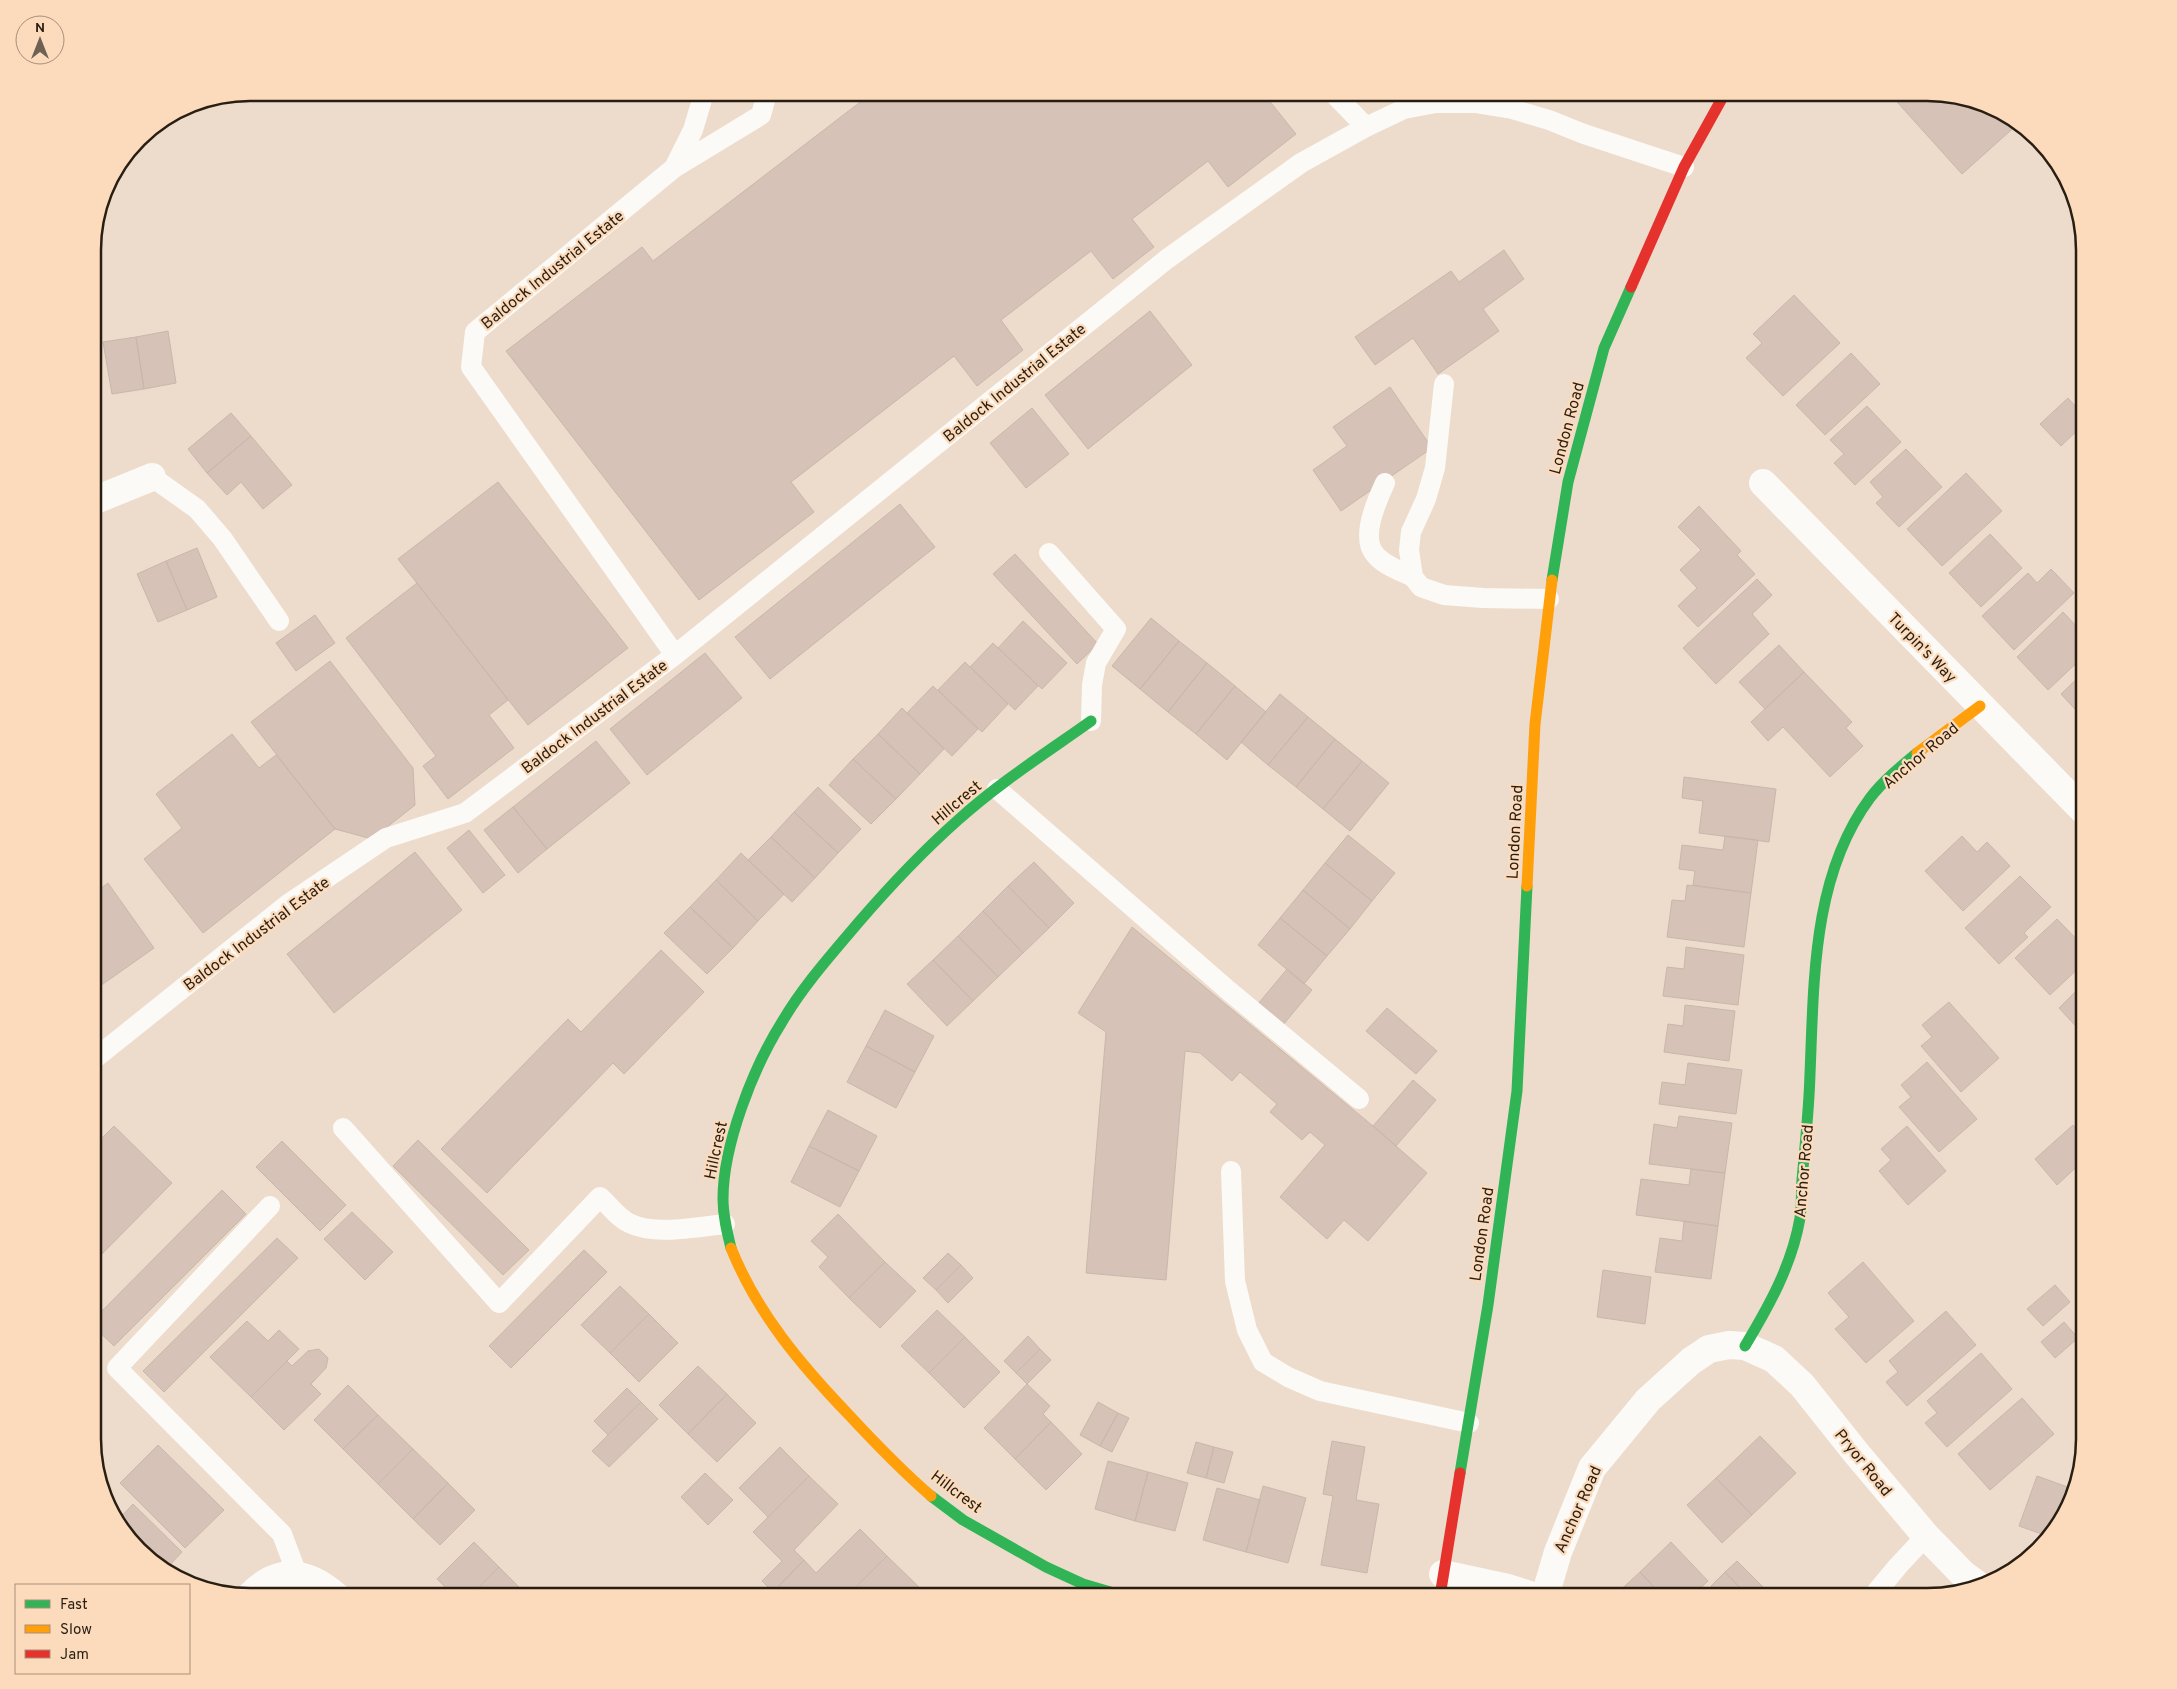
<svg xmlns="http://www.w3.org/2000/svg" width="2177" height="1689" font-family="Overpass,sans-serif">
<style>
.building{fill:#d6c2b6;stroke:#c7b8ad}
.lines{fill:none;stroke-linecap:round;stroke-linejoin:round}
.lane{stroke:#fcfaf7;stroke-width:20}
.street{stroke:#fcfaf7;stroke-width:28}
.fast{stroke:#30b455;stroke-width:11}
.slow{stroke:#ff9f0a;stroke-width:11}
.jam{stroke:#e5322d;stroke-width:11}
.labels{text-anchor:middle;stroke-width:4.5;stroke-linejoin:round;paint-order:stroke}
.street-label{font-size:16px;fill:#291e12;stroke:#fcdbbc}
.rim{fill:none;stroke:#291e12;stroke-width:2.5}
</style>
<rect width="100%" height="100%" fill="#eddccb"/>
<path class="building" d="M872 93H1263L1296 134 1228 187 1208 161 1132 219 1154 247 1113 279 1091 251 1001 320 1023 350 977 386 954 356 791 482 814 512 699 600 506 351 642 247 653 261Z
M1889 93H1927L1978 101 2019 123 1962 174Z
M1504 250 1524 279 1483 309 1499 331 1438 374 1413 338 1375 365 1355 337 1451 271 1459 282Z
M1794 295 1840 343 1783 396 1746 358 1762 343 1753 334Z
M1150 311 1192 365 1088 449 1045 395Z
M168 331 176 383 144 389 136 337Z
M136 337 144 389 112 394 103 342Z
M1851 353 1880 384 1825 435 1796 405Z
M1390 387 1432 448 1341 511 1313 470 1347 446 1333 427Z
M2068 398 2084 416V424L2061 446 2040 424Z
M1867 406 1901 442 1855 485 1834 463 1844 454 1830 440Z
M1032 408 1069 454 1026 488 990 443Z
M231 413 251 436 207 473 188 449Z
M251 436 292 485 263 509 241 482 227 495 207 473Z
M1906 449 1942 487 1899 527 1876 503 1883 497 1870 482Z
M1966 473 2002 511 1942 566 1907 529Z
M498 482 628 648 528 725 398 559Z
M900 504 935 547 770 679 735 637Z
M1699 506 1741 551 1737 555 1755 574 1698 627 1678 606 1697 588 1680 570 1701 550 1678 527Z
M1990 534 2022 568 1981 607 1949 573Z
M197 548 217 597 187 610 166 561Z
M1015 554 1098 644 1077 664 993 574Z
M166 561 187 610 158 622 137 574Z
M2051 569 2074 593 2014 650 1982 616 2028 573 2037 583Z
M1757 579 1772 595 1752 614 1769 634 1716 684 1683 648Z
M417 583 508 700 489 715 514 748 448 799 423 766 436 756 346 638Z
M2063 612 2081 631 2084 627V656L2048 690 2017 657Z
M315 615 335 643 296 671 276 643Z
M1151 618 1179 641 1140 689 1112 666Z
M1023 621 1067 663 1042 689 998 648Z
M1179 641 1207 663 1168 712 1140 689Z
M993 643 1038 686 1015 710 970 667Z
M1779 645 1804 672 1765 709 1739 682Z
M705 653 742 698 647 775 610 729Z
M330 661 413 768 415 805 372 839 335 829 251 722Z
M965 662 1008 704 982 732 938 690Z
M1207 663 1235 686 1196 734 1168 712Z
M1804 672 1852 722 1846 728 1863 746 1830 777 1783 727 1768 741 1751 722Z
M2084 672V719L2061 694Z
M933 686 978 729 952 756 907 713Z
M1235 686 1266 712 1227 760 1196 734Z
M1280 694 1308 717 1268 765 1241 742Z
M902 708 944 749 920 774 878 734Z
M1308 717 1335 739 1296 787 1268 765Z
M232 734 259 768 276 755 335 829 203 933 144 859 182 828 156 794Z
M878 734 920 774 896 799 853 759Z
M1335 739 1362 761 1323 809 1296 787Z
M596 741 630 783 547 849 513 807Z
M853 759 896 799 871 824 829 785Z
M1362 761 1389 783 1350 831 1323 809Z
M1684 777 1776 789 1769 842 1699 833 1703 801 1682 798Z
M818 787 861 829 838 853 794 812Z
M513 807 547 849 518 873 484 830Z
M794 812 838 853 815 878 771 837Z
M469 830 505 875 483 893 447 848Z
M1348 835 1395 873 1372 901 1325 863Z
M1725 836 1758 840 1751 893 1693 885 1695 871 1679 869 1682 845 1723 850Z
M1962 836 1977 852 1987 842 2010 866 1963 911 1925 871Z
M771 837 815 878 792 902 748 860Z
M415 852 462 910 334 1013 287 954Z
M741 853 784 894 758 921 716 880Z
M1034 862 1074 903 1049 928 1008 886Z
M1325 863 1372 901 1350 929 1303 890Z
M2020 876 2051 907 2024 933 2028 937 1999 964 1965 928Z
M716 880 758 921 733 948 690 907Z
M108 883 154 948 93 991V894Z
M1687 885 1751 893 1744 947 1667 937 1672 900 1685 901Z
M1008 886 1049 928 1023 953 983 911Z
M1303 890 1350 929 1327 956 1280 918Z
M690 907 733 948 707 974 664 933Z
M983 911 1023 953 998 977 958 936Z
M1280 918 1327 956 1304 984 1258 945Z
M2057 919 2084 947V963L2050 995 2015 958Z
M1132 927 1373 1126 1427 1173 1368 1241 1344 1220 1327 1239 1280 1197 1325 1145 1310 1132 1302 1140 1270 1112 1277 1104 1240 1072 1232 1081 1200 1053 1185 1051 1166 1280 1086 1273 1106 1032 1078 1013Z
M958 936 998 977 973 1001 933 960Z
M1686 947 1744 955 1738 1005 1663 996 1667 967 1684 969Z
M661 950 704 992 624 1074 613 1063 487 1193 441 1149 568 1019 581 1032Z
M933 960 973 1001 947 1026 907 984Z
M1287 969 1312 990 1283 1025 1258 1004Z
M2084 983V1035L2059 1008Z
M1949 1002 1999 1058 1961 1092 1921 1046 1932 1037 1922 1025Z
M1685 1005 1735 1011 1729 1061 1664 1052 1668 1024 1683 1026Z
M1387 1008 1437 1051 1416 1074 1366 1031Z
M885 1010 934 1036 915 1072 866 1046Z
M866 1046 915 1072 896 1108 847 1082Z
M1927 1062 1977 1119 1939 1152 1899 1107 1911 1097 1901 1085Z
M1688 1063 1742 1070 1736 1114 1659 1104 1662 1082 1685 1085Z
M1413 1080 1436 1100 1396 1146 1373 1126Z
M828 1110 877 1136 859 1171 809 1146Z
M1679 1116 1732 1123 1725 1173 1649 1164 1654 1124 1677 1128Z
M2073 1125 2084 1139V1160L2057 1185 2035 1159Z
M114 1126 172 1183 93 1263V1147Z
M1907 1126 1946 1171 1908 1205 1879 1171 1891 1160 1881 1149Z
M418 1140 529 1250 503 1275 393 1166Z
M282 1141 346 1205 320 1231 256 1167Z
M809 1146 859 1171 840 1207 791 1182Z
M1691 1169 1725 1173 1718 1226 1636 1215 1641 1179 1689 1185Z
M222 1190 246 1214 114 1346 93 1326V1320Z
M352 1212 393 1252 365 1280 324 1239Z
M838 1214 885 1262 849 1298 819 1267 828 1257 811 1241Z
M1684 1221 1718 1226 1711 1279 1655 1272 1660 1238 1682 1241Z
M277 1238 298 1258 164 1392 143 1371Z
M584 1250 607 1272 511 1368 489 1346Z
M948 1253 961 1265 936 1290 923 1278Z
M885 1262 916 1291 880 1328 849 1298Z
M1863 1262 1914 1321 1866 1363 1835 1329 1849 1317 1828 1293Z
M961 1265 973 1278 948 1303 936 1290Z
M1603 1270 1651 1277 1645 1324 1597 1317Z
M2055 1285 2070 1302 2043 1326 2027 1309Z
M620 1286 649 1314 610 1353 581 1325Z
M937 1310 965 1337 929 1373 901 1346Z
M1946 1311 1976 1345 1907 1406 1886 1382 1898 1372 1889 1361Z
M649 1314 678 1343 639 1382 610 1353Z
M247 1321 268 1341 279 1330 299 1349 251 1397 210 1357Z
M2064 1322 2078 1338 2055 1358 2041 1342Z
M1028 1336 1040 1349 1016 1373 1004 1361Z
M965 1337 1000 1372 964 1408 929 1373Z
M319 1349 328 1358 326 1368 311 1384 321 1394 284 1430 251 1397 287 1361 292 1366 308 1351Z
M1040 1349 1051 1360 1027 1384 1016 1373Z
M1981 1353 2012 1389 1947 1447 1925 1423 1937 1413 1927 1401Z
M698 1366 727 1394 688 1434 659 1405Z
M1027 1384 1050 1406 1043 1414 1051 1422 1015 1459 984 1428Z
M348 1385 378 1415 343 1449 314 1420Z
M627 1388 641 1402 608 1435 594 1421Z
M727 1394 756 1423 717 1462 688 1434Z
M2022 1398 2054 1434 1990 1490 1958 1454Z
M641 1402 658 1419 609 1467 592 1451Z
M1098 1402 1118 1413 1100 1446 1080 1435Z
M1118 1413 1129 1418 1112 1452 1100 1446Z
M378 1415 413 1449 378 1484 343 1449Z
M1051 1422 1082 1454 1046 1490 1015 1459Z
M1760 1436 1796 1473 1752 1515 1716 1478Z
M1332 1441 1365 1447 1356 1500 1379 1504 1367 1573 1321 1565 1333 1496 1323 1494Z
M1196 1442 1214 1447 1206 1478 1187 1473Z
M158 1445 224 1510 185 1548 120 1483Z
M780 1447 809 1476 768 1517 739 1488Z
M1214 1447 1233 1452 1224 1483 1206 1478Z
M413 1449 448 1483 413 1519 378 1484Z
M1108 1461 1148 1472 1135 1521 1095 1509Z
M1148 1472 1188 1483 1175 1531 1135 1521Z
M705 1473 733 1500 708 1525 681 1497Z
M809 1476 838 1504 794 1550 804 1560 773 1592 762 1581 782 1561 753 1532Z
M2037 1476 2076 1490 2050 1537 2019 1526Z
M1716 1478 1752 1515 1722 1543 1687 1505Z
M448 1483 475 1510 440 1545 413 1519Z
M1263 1486 1306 1498 1288 1563 1246 1552Z
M1217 1488 1260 1500 1246 1552 1203 1540Z
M133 1504 182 1552 165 1570 154 1564 118 1520Z
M860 1529 887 1556 847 1596H811L802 1588 793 1596H778L773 1592 804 1560 816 1573Z
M474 1542 499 1567 470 1596H454L437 1579Z
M1671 1542 1708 1581 1694 1594 1697 1596H1662L1640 1572Z
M887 1556 920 1588 912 1596H847Z
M1737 1561 1764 1588 1755 1596H1748L1725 1572Z
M499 1567 525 1593 522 1596H470Z
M1640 1572 1662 1596H1614Z
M1725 1572 1748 1596H1714L1718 1593 1711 1586Z"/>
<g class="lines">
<path class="lane" d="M1333 93 1366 127
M674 168 693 130 704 93
M1444 384 1435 468 1426 499 1411 532 1409 550 1413 577 1421 587 1444 595 1483 598 1549 599
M152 477 197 509 222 538 279 621
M1385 483C1377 500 1361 536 1374 553 1382 565 1401 571 1413 577
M1049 553 1116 629 1096 663 1092 685 1091 721
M675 655 471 367 475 332 674 168 761 115 767 93
M997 789 1229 991 1359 1099
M93 1060 288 904 386 838 465 813 675 655 1167 259 1301 163 1366 127 1404 109 1436 103H1475L1512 109 1549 120 1584 134 1684 167
M343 1128 499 1303 600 1197C609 1205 618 1218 629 1223 654 1236 697 1227 725 1224
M1231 1171 1235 1281 1247 1330 1263 1362 1288 1377 1320 1391 1469 1423
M270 1206 117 1368 282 1534 297 1574
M1873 1596 1898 1566 1926 1536"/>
<path class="street" d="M1763 483 2084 811
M93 501 152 477
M1443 1574 1508 1588 1533 1596
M250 1596C277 1567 307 1570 336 1596
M1545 1596 1558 1552 1592 1468 1648 1400 1691 1361 1709 1349 1729 1345 1745 1346 1774 1359 1802 1385 1857 1454 1926 1536 1963 1574 1978 1585"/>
<path class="fast" d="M1552 580 1568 482 1604 348 1631 287
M731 1248C727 1232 723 1216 723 1199 723 1145 753 1068 782 1022 803 986 831 955 858 923 889 887 922 852 958 820 999 783 1046 753 1091 721
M1745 1346C1769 1306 1792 1265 1800 1218 1802 1206 1801 1193 1802 1180 1805 1145 1809 1110 1810 1074 1814 981 1812 876 1870 798 1883 781 1900 767 1917 753
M1460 1473 1488 1305 1517 1091 1527 886
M931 1496 963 1520 1046 1567 1083 1584 1124 1596"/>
<path class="slow" d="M1917 753 1980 706
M1527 886 1535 724 1552 580
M731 1248C757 1313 801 1365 849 1415 875 1443 902 1471 931 1496"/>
<path class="jam" d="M1631 287 1684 167 1725 93
M1440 1596 1460 1473"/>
</g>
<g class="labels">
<g class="street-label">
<text transform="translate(552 269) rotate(-39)" y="6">Baldock Industrial Estate</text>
<text transform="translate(1014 382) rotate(-39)" y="6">Baldock Industrial Estate</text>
<text transform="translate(1566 428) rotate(-75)" y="6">London Road</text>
<text transform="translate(1923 647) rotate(46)" y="6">Turpin's Way</text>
<text transform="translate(594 716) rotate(-37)" y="6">Baldock Industrial Estate</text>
<text transform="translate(1920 755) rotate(-40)" y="6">Anchor Road</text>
<text transform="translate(956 802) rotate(-40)" y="6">Hillcrest</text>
<text transform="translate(1514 832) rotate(-87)" y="6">London Road</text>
<text transform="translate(256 933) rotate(-37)" y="6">Baldock Industrial Estate</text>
<text transform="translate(715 1150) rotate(-78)" y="6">Hillcrest</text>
<text transform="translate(1803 1171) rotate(-85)" y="6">Anchor Road</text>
<text transform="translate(1481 1234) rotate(-82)" y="6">London Road</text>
<text transform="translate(1864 1462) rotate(51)" y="6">Pryor Road</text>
<text transform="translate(957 1491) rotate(37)" y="6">Hillcrest</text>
<text transform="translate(1577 1509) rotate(-66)" y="6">Anchor Road</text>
</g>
</g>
<path d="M0 0H2177V1689H0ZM250 101H1927A149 149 0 0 1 2076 250V1439A149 149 0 0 1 1927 1588H250A149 149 0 0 1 101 1439V250A149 149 0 0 1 250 101Z" fill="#fcdbbc" fill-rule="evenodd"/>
<path class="rim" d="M250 101H1927A149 149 0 0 1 2076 250V1439A149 149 0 0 1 1927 1588H250A149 149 0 0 1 101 1439V250A149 149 0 0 1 250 101Z"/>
<rect x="15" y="1584" width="175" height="90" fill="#fcdbbc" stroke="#a88f78"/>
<rect x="25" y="1600" width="25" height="8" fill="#30b455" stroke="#a88f78"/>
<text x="60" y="1609" font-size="15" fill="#291e12">Fast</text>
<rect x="25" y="1625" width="25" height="8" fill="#ff9f0a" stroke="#a88f78"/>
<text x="60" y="1634" font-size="15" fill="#291e12">Slow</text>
<rect x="25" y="1650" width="25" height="8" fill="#e5322d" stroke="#a88f78"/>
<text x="60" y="1659" font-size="15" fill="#291e12">Jam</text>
<g transform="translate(40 40)"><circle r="24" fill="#fcdbbc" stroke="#a88f78"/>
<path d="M0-4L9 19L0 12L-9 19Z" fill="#6e6053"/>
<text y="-8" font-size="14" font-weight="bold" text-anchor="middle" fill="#291e12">N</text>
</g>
</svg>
